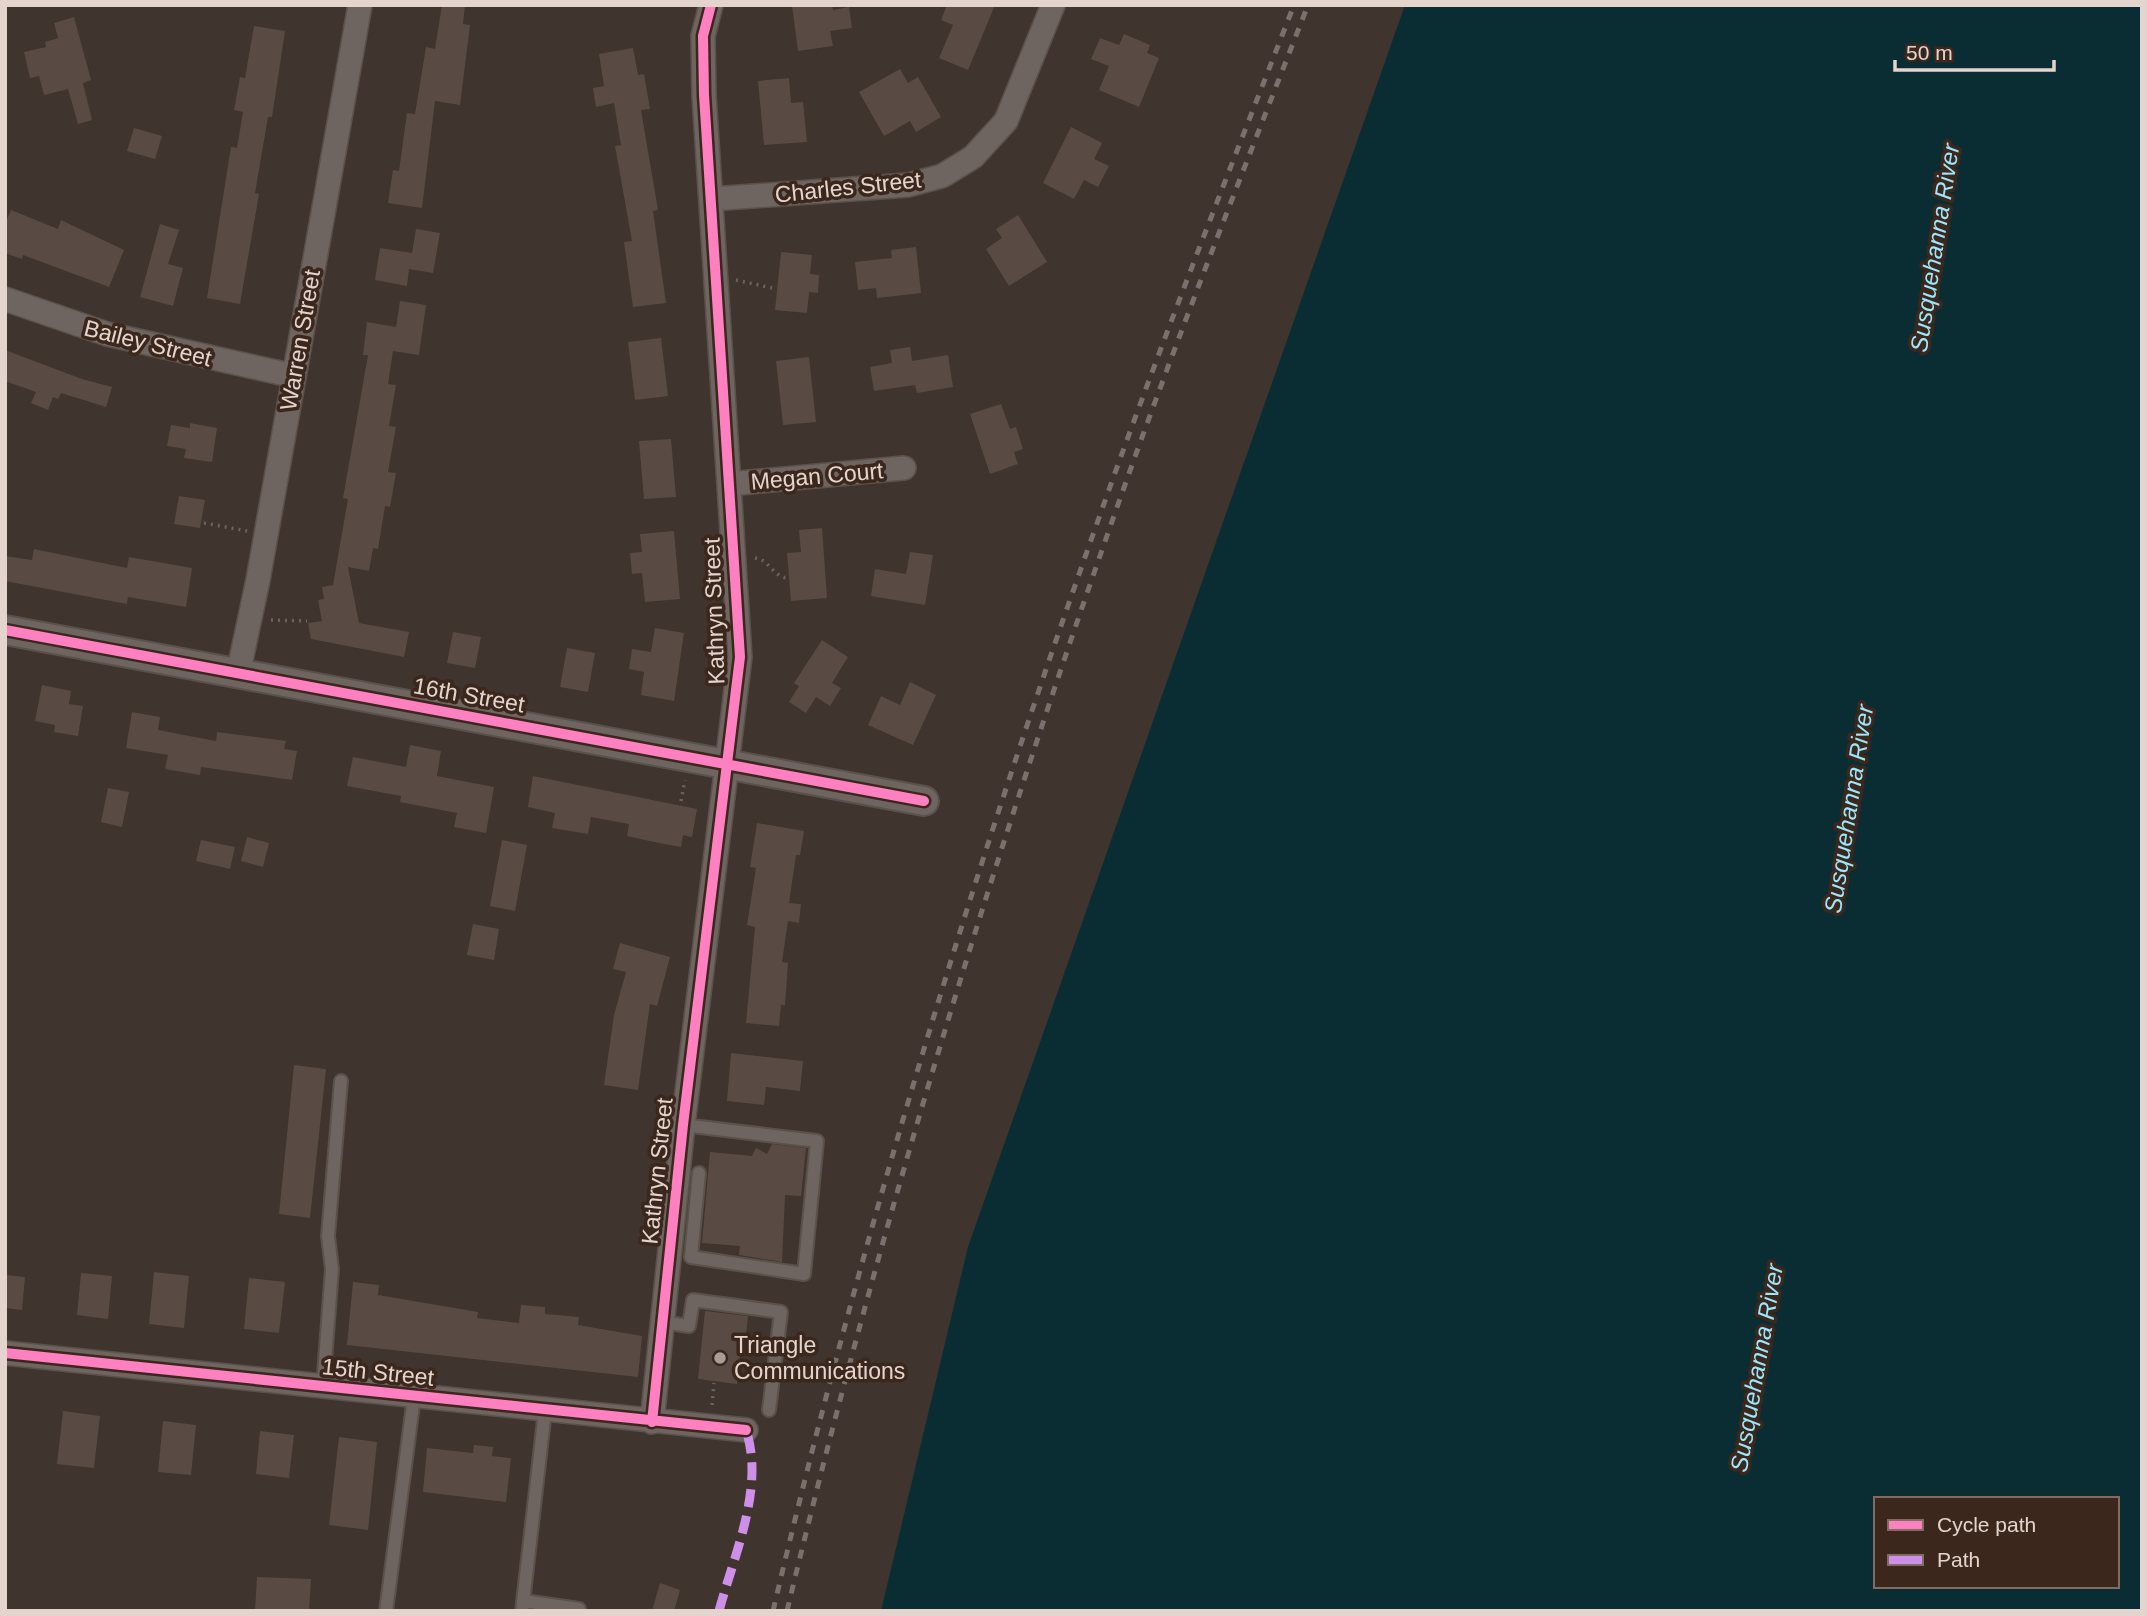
<svg xmlns="http://www.w3.org/2000/svg" width="2147" height="1616" font-family="Arial,sans-serif">
<style>
.water{fill:#0a2d34;fill-rule:evenodd}
.building{fill:#594b43}
.lines{fill:none;stroke-linecap:round;stroke-linejoin:round}
.service-casing{stroke:#5b514b;stroke-width:16}
.minor-casing{stroke:#5b514b;stroke-width:26}
.tertiary-casing{stroke:#5b514b;stroke-width:32}
.path{stroke:#6c6460;stroke-width:3.5;stroke-dasharray:2 5;stroke-linecap:butt}
.service{stroke:#6e6460;stroke-width:12}
.minor{stroke:#6e6460;stroke-width:23}
.tertiary{stroke:#6e6460;stroke-width:28}
.rail{stroke:#7a716e;stroke-width:5;stroke-dasharray:9 9;stroke-linecap:butt}
.quiet{stroke:#ce8fe9;stroke-width:9;stroke-dasharray:18 9;stroke-linecap:butt}
.cycleway-casing{stroke:#3c271d;stroke-width:15}
.cycleway{stroke:#ff80c0;stroke-width:10}
.poi-dot{fill:#aa9d96;stroke:#3c271d;stroke-width:2.5}
.labels{text-anchor:middle;stroke-width:7;stroke-linejoin:round;paint-order:stroke}
.street-label{font-size:23px;fill:#e3d5ce;stroke:#3c271d}
.poi-label{font-size:23px;fill:#e3d5ce;stroke:#3c271d;text-anchor:start}
.water-label{font-size:24px;font-style:italic;fill:#99e8fe;stroke:#3c271d}
</style>
<rect width="100%" height="100%" fill="#3f342e"/>
<path class="water" d="M1405 5H2142V1611H881L968 1247ZM1876 1499H2117V1586H1876Z"/>
<path class="building" d="M442 5H465L463 24 470 25 460 105 435 101 422 208 388 203 393 170 399 171 407 113 415 114 426 47 435 49Z
M792 5H832L833 10 849 7 852 28 830 31 833 46 798 51Z
M947 5H995L968 70 939 58 953 25 941 20Z
M74 17 91 80 83 83 92 120 78 124 68 89 44 95 39 76 30 78 24 52 46 47 45 42 58 38 54 23Z
M254 26 285 31 272 117H268L255 193 259 194 240 304 207 298 231 147 237 148 243 112 234 110 240 77 245 78Z
M1124 34 1150 45 1147 53 1159 58 1139 107 1099 90 1109 66 1091 59 1100 38 1119 45Z
M633 48 638 75 644 74 650 109 641 110 658 210 653 211 666 303 633 307 624 242 632 241 615 146 621 145 614 103 596 107 593 88 604 86 599 54Z
M900 69 908 83 918 77 941 117 916 132 910 121 884 136 859 92Z
M789 78 791 103 803 102 807 142 764 145 758 81Z
M1071 127 1102 143 1094 159 1109 166 1098 187 1084 180 1074 199 1043 183Z
M134 128 162 136 155 159 127 151Z
M11 210 58 229 61 220 124 250 109 287 23 255 22 259 5 253V224Z
M1018 215 1047 262 1009 286 986 249 1002 238 996 229Z
M160 224 179 230 168 264 183 268 173 306 140 297Z
M416 229 440 233 433 273 409 269 407 286 375 280 380 248 412 253Z
M916 247 921 293 877 298 876 288 858 290 855 262 892 258 891 250Z
M781 252 812 255 810 274 819 275 818 293 809 292 807 313 775 310Z
M400 301 426 305 419 355 393 351 388 384 396 385 389 426 396 427 388 472 396 473 390 507 385 506 378 549 373 548 369 571 348 567 359 623 409 632 404 657 311 639 308 623 322 621 318 600 324 599 322 587 333 585 348 499 343 498 368 355H363L367 322 396 327Z
M661 338 668 396 635 400 628 342Z
M910 347 912 361 948 355 953 387 917 393 915 385 874 391 870 367 892 363 890 350Z
M5 350 82 379 112 387 106 407 61 393 58 399 53 397 48 410 31 403 36 392 5 381Z
M809 357 816 422 783 425 776 361Z
M1001 404 1010 429 1016 427 1023 449 1014 452 1018 464 990 474 970 414Z
M190 423 217 428 212 462 184 458 186 449 167 446 171 425 190 428Z
M671 439 676 497 644 499 639 441Z
M179 496 205 500 200 528 174 524Z
M822 528 827 598 791 601 787 553 801 552 799 530Z
M674 531 680 599 645 602 642 573 632 574 630 553 642 552 640 534Z
M34 549 127 568 129 557 192 568 186 607 128 597 127 604 5 581V556L32 560Z
M910 552 933 555 925 605 871 596 875 569 906 574Z
M655 628 684 633 674 701 641 695 644 672 629 669 632 649 651 652Z
M453 632 481 637 475 668 447 663Z
M822 640 848 657 832 683 841 688 830 706 816 697 806 713 789 702 799 686 794 683Z
M567 648 595 653 588 692 560 687Z
M910 682 936 695 913 745 868 725 881 696 900 705Z
M42 685 71 691 69 704 83 706 78 736 54 732 55 725 35 721Z
M132 712 160 717 158 730 216 741 217 732 286 741 284 749 297 751 292 780 201 767 200 775 165 769 168 755 126 748Z
M410 745 441 751 437 776 494 787 486 833 454 827 457 813 400 802 401 796 347 786 353 757 406 767Z
M533 776 697 809 692 837 683 835 681 847 659 843 627 836 629 824 591 817 588 834 552 828 555 813 528 807Z
M108 788 129 792 122 827 101 822Z
M757 823 804 831 800 855H796L789 903 801 904 799 923 788 921 782 962 788 963 785 1005H781L779 1026 746 1023 755 927 747 925 756 868 750 867Z
M247 837 269 843 263 867 241 861Z
M201 840 235 847 230 869 196 861Z
M502 840 527 845 515 911 490 906Z
M473 924 499 929 494 960 467 955Z
M620 943 670 957 657 1006 650 1004 638 1090 604 1085 614 1015 626 972 613 969Z
M731 1053 803 1061 800 1091 766 1087 764 1105 727 1101Z
M294 1065 326 1069 310 1218 279 1214Z
M772 1144 806 1148 801 1196 785 1195 782 1262 739 1255 740 1246 702 1243 710 1152 752 1156 756 1148 767 1154Z
M154 1272 189 1276 184 1328 149 1324Z
M81 1273 112 1276 108 1319 77 1315Z
M5 1275 25 1277 22 1310 5 1308Z
M249 1278 285 1282 279 1333 244 1329Z
M353 1282 379 1285 378 1295 478 1312 477 1318 519 1323 521 1305 545 1307V1314L579 1317 578 1325 642 1336 638 1377 347 1345Z
M705 1311 748 1316 746 1336 742 1335 737 1384 698 1379Z
M63 1411 100 1416 94 1468 57 1464Z
M163 1421 196 1425 191 1475 158 1472Z
M260 1431 294 1435 289 1478 256 1474Z
M339 1437 377 1442 368 1530 329 1525Z
M474 1445 493 1447 492 1456 511 1458 506 1502 423 1492 427 1448 473 1453Z
M257 1577 311 1579 309 1611H255Z
M660 1583 680 1590 674 1611H652Z"/>
<g class="lines">
<g class="service-casing">
<path id="service" d="M683 1125 817 1141 804 1274 691 1257 699 1173
M661 1322 689 1326 693 1300 781 1312 769 1410
M323 1387 332 1269 328 1236 341 1081
M524 1601 579 1609
M386 1611 414 1397
M522 1611 545 1411"/>
</g>
<g class="minor-casing">
<path id="minor" d="M712 199 908 185 942 176 973 157 1006 121 1053 5
M5 299 107 334 294 376
M729 484 904 468
M238 674 258 580 360 5
M5 1353 746 1430
M652 1422 683 1125 740 657 704 95 703 36 711 5"/>
</g>
<g class="tertiary-casing">
<path id="tertiary" d="M5 630 924 801"/>
</g>
<path class="path" d="M736 280 772 288
M204 523 247 531
M755 558C770 560 772 576 787 578
M271 620 307 621
M681 801 685 780
M712 1405 714 1383"/>
<use href="#service" class="service"/>
<use href="#minor" class="minor"/>
<use href="#tertiary" class="tertiary"/>
<path class="rail" d="M773 1611C859 1245 969 883 1095 529 1157 353 1226 179 1294 5
M787 1611C876 1239 988 873 1115 513 1175 342 1242 174 1308 5"/>
<path class="quiet" d="M719 1611C734 1555 765 1488 746 1430"/>
<g class="cycleway-casing">
<path id="cycleway" d="M5 630 924 801
M5 1353 746 1430
M652 1422 683 1125 740 657 704 95 703 36 711 5"/>
</g>
<use href="#cycleway" class="cycleway"/>
</g>
<circle class="poi-dot" cx="720" cy="1358" r="7"/>
<g class="labels">
<g class="street-label">
<text transform="translate(848 187) rotate(-6)" y="8">Charles Street</text>
<text transform="translate(300 340) rotate(-80)" y="8">Warren Street</text>
<text transform="translate(148 343) rotate(14)" y="8">Bailey Street</text>
<text transform="translate(817 476) rotate(-5)" y="8">Megan Court</text>
<text transform="translate(714 611) rotate(-92)" y="8">Kathryn Street</text>
<text transform="translate(469 695) rotate(10)" y="8">16th Street</text>
<text transform="translate(657 1171) rotate(-84)" y="8">Kathryn Street</text>
<text transform="translate(378 1372) rotate(6)" y="8">15th Street</text>
</g>
<g class="poi-label">
<text x="734" y="1353">Triangle<tspan x="734" dy="26">Communications</tspan></text>
</g>
<g class="water-label">
<text transform="translate(1935 248) rotate(-81)" y="8">Susquehanna River</text>
<text transform="translate(1849 809) rotate(-81)" y="8">Susquehanna River</text>
<text transform="translate(1757 1368) rotate(-80)" y="8">Susquehanna River</text>
</g>
</g>
<rect width="2147" height="1616" fill="none" stroke="#e3d5ce" stroke-width="14"/>
<rect x="1874" y="1497" width="245" height="91" fill="#3c271d" stroke="#7f6d64" stroke-width="2"/>
<rect x="1888" y="1520" width="35" height="10" fill="#ff80c0" stroke="#7f6d64" stroke-width="2"/>
<text x="1937" y="1532" font-size="21" fill="#e3d5ce">Cycle path</text>
<rect x="1888" y="1555" width="35" height="10" fill="#ce8fe9" stroke="#7f6d64" stroke-width="2"/>
<text x="1937" y="1567" font-size="21" fill="#e3d5ce">Path</text>
<path d="M1895 60v10h159v-10" fill="none" stroke="#e3d5ce" stroke-width="3.5"/>
<text x="1906" y="60" font-size="21" fill="#e3d5ce" stroke="#3c271d" stroke-width="5" paint-order="stroke">50 m</text>
</svg>
